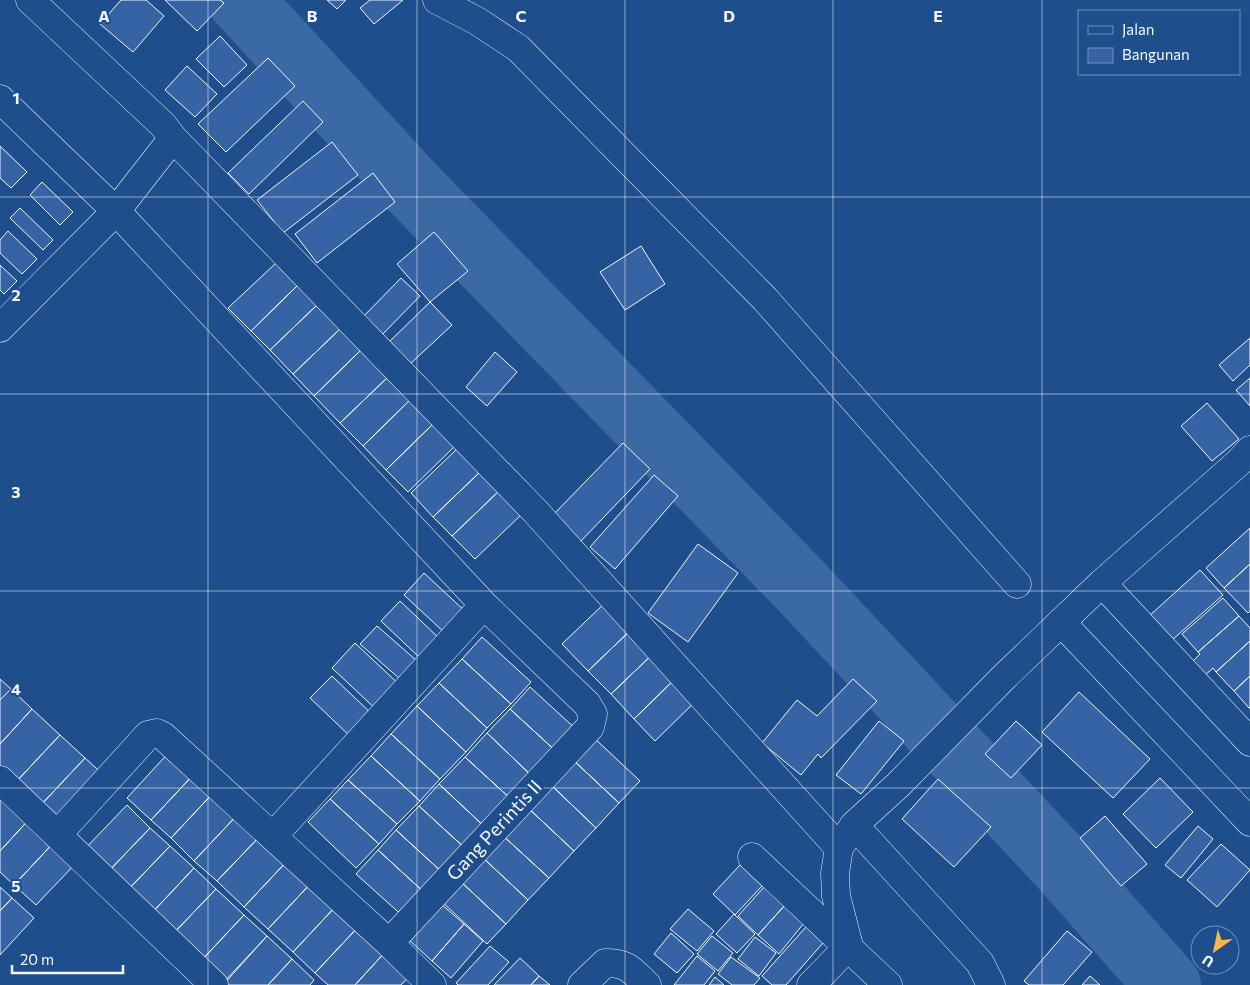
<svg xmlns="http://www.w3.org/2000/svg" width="1250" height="985" font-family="Commissioner,sans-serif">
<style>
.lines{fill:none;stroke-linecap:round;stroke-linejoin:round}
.river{stroke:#3b69a3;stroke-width:66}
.building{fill:#3563a3;stroke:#f2f6ff}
.street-casing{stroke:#f2f6ff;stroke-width:29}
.street{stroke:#1f4e8c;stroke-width:28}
.grid{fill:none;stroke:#f2f6ff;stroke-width:1;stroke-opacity:0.55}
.labels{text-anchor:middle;stroke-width:4;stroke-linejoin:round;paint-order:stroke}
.street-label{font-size:19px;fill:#f2f6ff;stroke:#1f4e8c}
.grid-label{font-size:16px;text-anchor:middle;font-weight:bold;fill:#f2f6ff;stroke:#1f4e8c;stroke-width:4;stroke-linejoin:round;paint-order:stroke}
</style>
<rect width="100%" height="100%" fill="#1f4e8c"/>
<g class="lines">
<path class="river" d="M240 0 413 188 798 583 1061 864 1168 985"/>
</g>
<path class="building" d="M121 0H146L164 16 133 52 100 24Z
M165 0H220L224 3 197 31Z
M327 0H346L337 9Z
M370 0H403L374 24 360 8Z
M220 36 247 65 224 87 196 59Z
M268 58 295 86 226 152 198 124Z
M187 66 217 94 195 117 165 90Z
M303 101 323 122 249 194 228 173Z
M332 142 358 175 283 233 257 200Z
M0 146 27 172 11 188 0 178Z
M373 173 395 202 317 263 295 234Z
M42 182 73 212 60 225 30 195Z
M20 208 53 240 43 250 10 218Z
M8 231 37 259 22 274 0 253V240Z
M434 232 468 271 430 302 397 264Z
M641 246 665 284 625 310 600 272Z
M276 263 298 285 251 331 228 308Z
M0 265 17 281 4 294 0 290Z
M401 278 420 296 377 340 358 322Z
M298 285 317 305 270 350 251 331Z
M430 302 452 325 409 365 388 343Z
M317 305 340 329 293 374 270 350Z
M340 329 361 350 314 396 293 374Z
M1250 338V365L1233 381 1219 365Z
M361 350 388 377 340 423 314 396Z
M495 352 517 372 487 406 466 387Z
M388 377 410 400 363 446 340 423Z
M1250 378V406L1236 390Z
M410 400 433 424 386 470 363 446Z
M1207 403 1239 439 1212 461 1181 426Z
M433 424 455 446 408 492 386 470Z
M623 443 650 469 580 542 552 516Z
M458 448 481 471 433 517 411 493Z
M481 471 500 490 452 536 433 517Z
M654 475 678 496 615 569 590 547Z
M500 490 522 514 475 559 452 536Z
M1250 528V564L1224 588 1206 568Z
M698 544 738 573 688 642 648 613Z
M1250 564V611L1248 613 1224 588Z
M1200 570 1223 595 1171 641 1148 617Z
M424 573 467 613 447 635 404 595Z
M1223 598 1239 616 1198 652 1182 634Z
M609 599 635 626 588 671 562 644Z
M400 601 441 640 422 660 381 621Z
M1239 616 1250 628V641L1216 672 1213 668 1201 679 1189 665 1200 654 1198 652Z
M377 626 416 660 400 679 360 644Z
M635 626 658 649 611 694 588 671Z
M482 637 531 682 511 704 462 659Z
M1250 641V676L1234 691 1216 672Z
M355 643 403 688 380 713 332 668Z
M658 649 680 674 634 719 611 694Z
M462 659 511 704 487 728 439 683Z
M680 674 700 697 655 741 634 719Z
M332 676 375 717 353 739 310 698Z
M1250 676V709L1234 691Z
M0 679 11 689 0 700Z
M853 679 877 701 821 758 818 754 801 775 762 743 797 700 817 716Z
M439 683 487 728 466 752 417 706Z
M530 687 579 732 559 754 510 709Z
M11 689 32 709 0 744V700Z
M1079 692 1150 759 1113 798 1042 732Z
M417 706 466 752 440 779 391 734Z
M32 709 60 735 15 783 0 769V744Z
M510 709 559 754 535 779 487 733Z
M879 721 904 741 861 794 836 775Z
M1016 721 1042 745 1011 778 985 754Z
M487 733 535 779 514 802 465 757Z
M391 734 440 779 420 801 371 756Z
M60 735 85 758 40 806 15 783Z
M592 736 640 781 619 803 571 758Z
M172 749 196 772 151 820 127 798Z
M371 756 420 801 397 824 348 780Z
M465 757 514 802 488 830 439 784Z
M85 758 107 778 62 827 40 806Z
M571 758 619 803 596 828 548 782Z
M196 772 216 790 171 838 151 820Z
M1160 778 1193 812 1156 848 1123 814Z
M938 779 991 827 954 867 902 819Z
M348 780 397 824 379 844 330 799Z
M548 782 596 828 574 851 526 806Z
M439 784 488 830 468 851 419 806Z
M216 790 240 812 194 861 171 838Z
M0 796 34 814 0 851Z
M330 799 379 844 356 868 308 822Z
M127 805 150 828 105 875 81 853Z
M419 806 468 851 445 875 396 830Z
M526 806 574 851 549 878 500 833Z
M240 812 262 834 217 881 194 861Z
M34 814 59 837 14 885 0 872V851Z
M1105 816 1147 864 1121 886 1080 838Z
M1198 826 1213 839 1181 878 1165 865Z
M150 828 170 846 125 893 105 875Z
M396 830 445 875 427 895 378 850Z
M500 833 549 878 528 900 480 855Z
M262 834 289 859 244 907 217 881Z
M59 837 81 858 36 905 14 885Z
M1221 844 1250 870 1217 907 1187 880Z
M170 846 194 868 149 916 125 893Z
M378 850 427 895 405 918 356 874Z
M480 855 528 900 506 924 458 879Z
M289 859 313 881 268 929 244 907Z
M740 865 762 886 735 915 713 894Z
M194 868 216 889 171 936 149 916Z
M458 879 506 924 487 944 439 899Z
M313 881 338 904 293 952 268 929Z
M0 887 12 898 0 911Z
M764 887 785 905 758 935 738 916Z
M216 889 244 915 199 963 171 936Z
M12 898 34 918 0 955V911Z
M440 903 464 924 432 961 408 939Z
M338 904 360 925 315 973 293 952Z
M785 905 804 923 779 954 758 935Z
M688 909 714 931 697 951 670 929Z
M734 914 755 934 737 953 716 934Z
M244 915 267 936 222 984 199 963Z
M464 924 483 941 451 978 432 961Z
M360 925 387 950 355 985H328L315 973Z
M806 927 823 943 786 985H772L762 976Z
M1067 931 1092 952 1063 985H1029L1024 981Z
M671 933 694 954 677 973 654 954Z
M267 936 292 959 268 985H223Z
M712 936 733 953 718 971 697 954Z
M755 937 776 953 759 976 738 959Z
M490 946 509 962 488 985H458L456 983Z
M387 950 412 973 401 985H355Z
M697 956 715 971 704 985H674Z
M731 957 760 978 754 985H732L718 974Z
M520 958 539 976 531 985H494Z
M292 959 314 980 310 985H268Z
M539 976 550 985H531Z
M1090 976 1100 985H1082Z
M715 977 724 985H709Z"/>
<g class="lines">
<g class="street-casing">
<path id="street" d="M30 0 163 125 173 138 535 511 839 848
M437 0 477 21 518 48 765 299 1017 584
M0 99 116 211 484 605 587 704 593 714 590 727 389 943
M0 328 116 211 173 138
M1102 583 1250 742
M1061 622 1250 822
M0 780 214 985
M854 825 980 963 991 985
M57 835 148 735 157 733 163 736 389 943 432 985
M273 836 484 605
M752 857 888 985
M582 985 605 963C629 963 631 970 647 985
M811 985 849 946 836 896 835 873 839 848 854 825 898 785 1003 678 1102 583 1238 463 1250 450"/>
</g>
<use href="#street" class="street"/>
</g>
<path class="grid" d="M208 0V985M417 0V985M625 0V985M833 0V985M1042 0V985M0 197H1250M0 394H1250M0 591H1250M0 788H1250"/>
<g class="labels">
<g class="street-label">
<text transform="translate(494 830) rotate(-47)" y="7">Gang Perintis II</text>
</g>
</g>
<g class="grid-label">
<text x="104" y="22">A</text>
<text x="312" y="22">B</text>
<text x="521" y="22">C</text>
<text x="729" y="22">D</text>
<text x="938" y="22">E</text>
<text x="16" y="104">1</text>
<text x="16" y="301">2</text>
<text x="16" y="498">3</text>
<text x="16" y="695">4</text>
<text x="16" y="892">5</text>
</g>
<rect x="1078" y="10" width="162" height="65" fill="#1f4e8c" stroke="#7391ba"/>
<rect x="1088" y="26" width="25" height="8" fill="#1f4e8c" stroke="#7391ba"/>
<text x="1122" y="35" font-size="15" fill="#f2f6ff">Jalan</text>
<rect x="1088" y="48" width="25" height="15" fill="#3563a3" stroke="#7391ba"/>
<text x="1122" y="60" font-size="15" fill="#f2f6ff">Bangunan</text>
<g transform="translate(1215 950) rotate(213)"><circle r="24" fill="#1f4e8c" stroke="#7391ba"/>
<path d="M0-4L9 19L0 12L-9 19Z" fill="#ffb74d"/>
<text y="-8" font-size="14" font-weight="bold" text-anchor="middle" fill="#f2f6ff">U</text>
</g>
<path d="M12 965v8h111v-8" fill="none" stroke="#f2f6ff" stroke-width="2.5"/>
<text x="20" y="965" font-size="15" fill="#f2f6ff" stroke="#1f4e8c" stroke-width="4" paint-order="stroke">20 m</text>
</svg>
